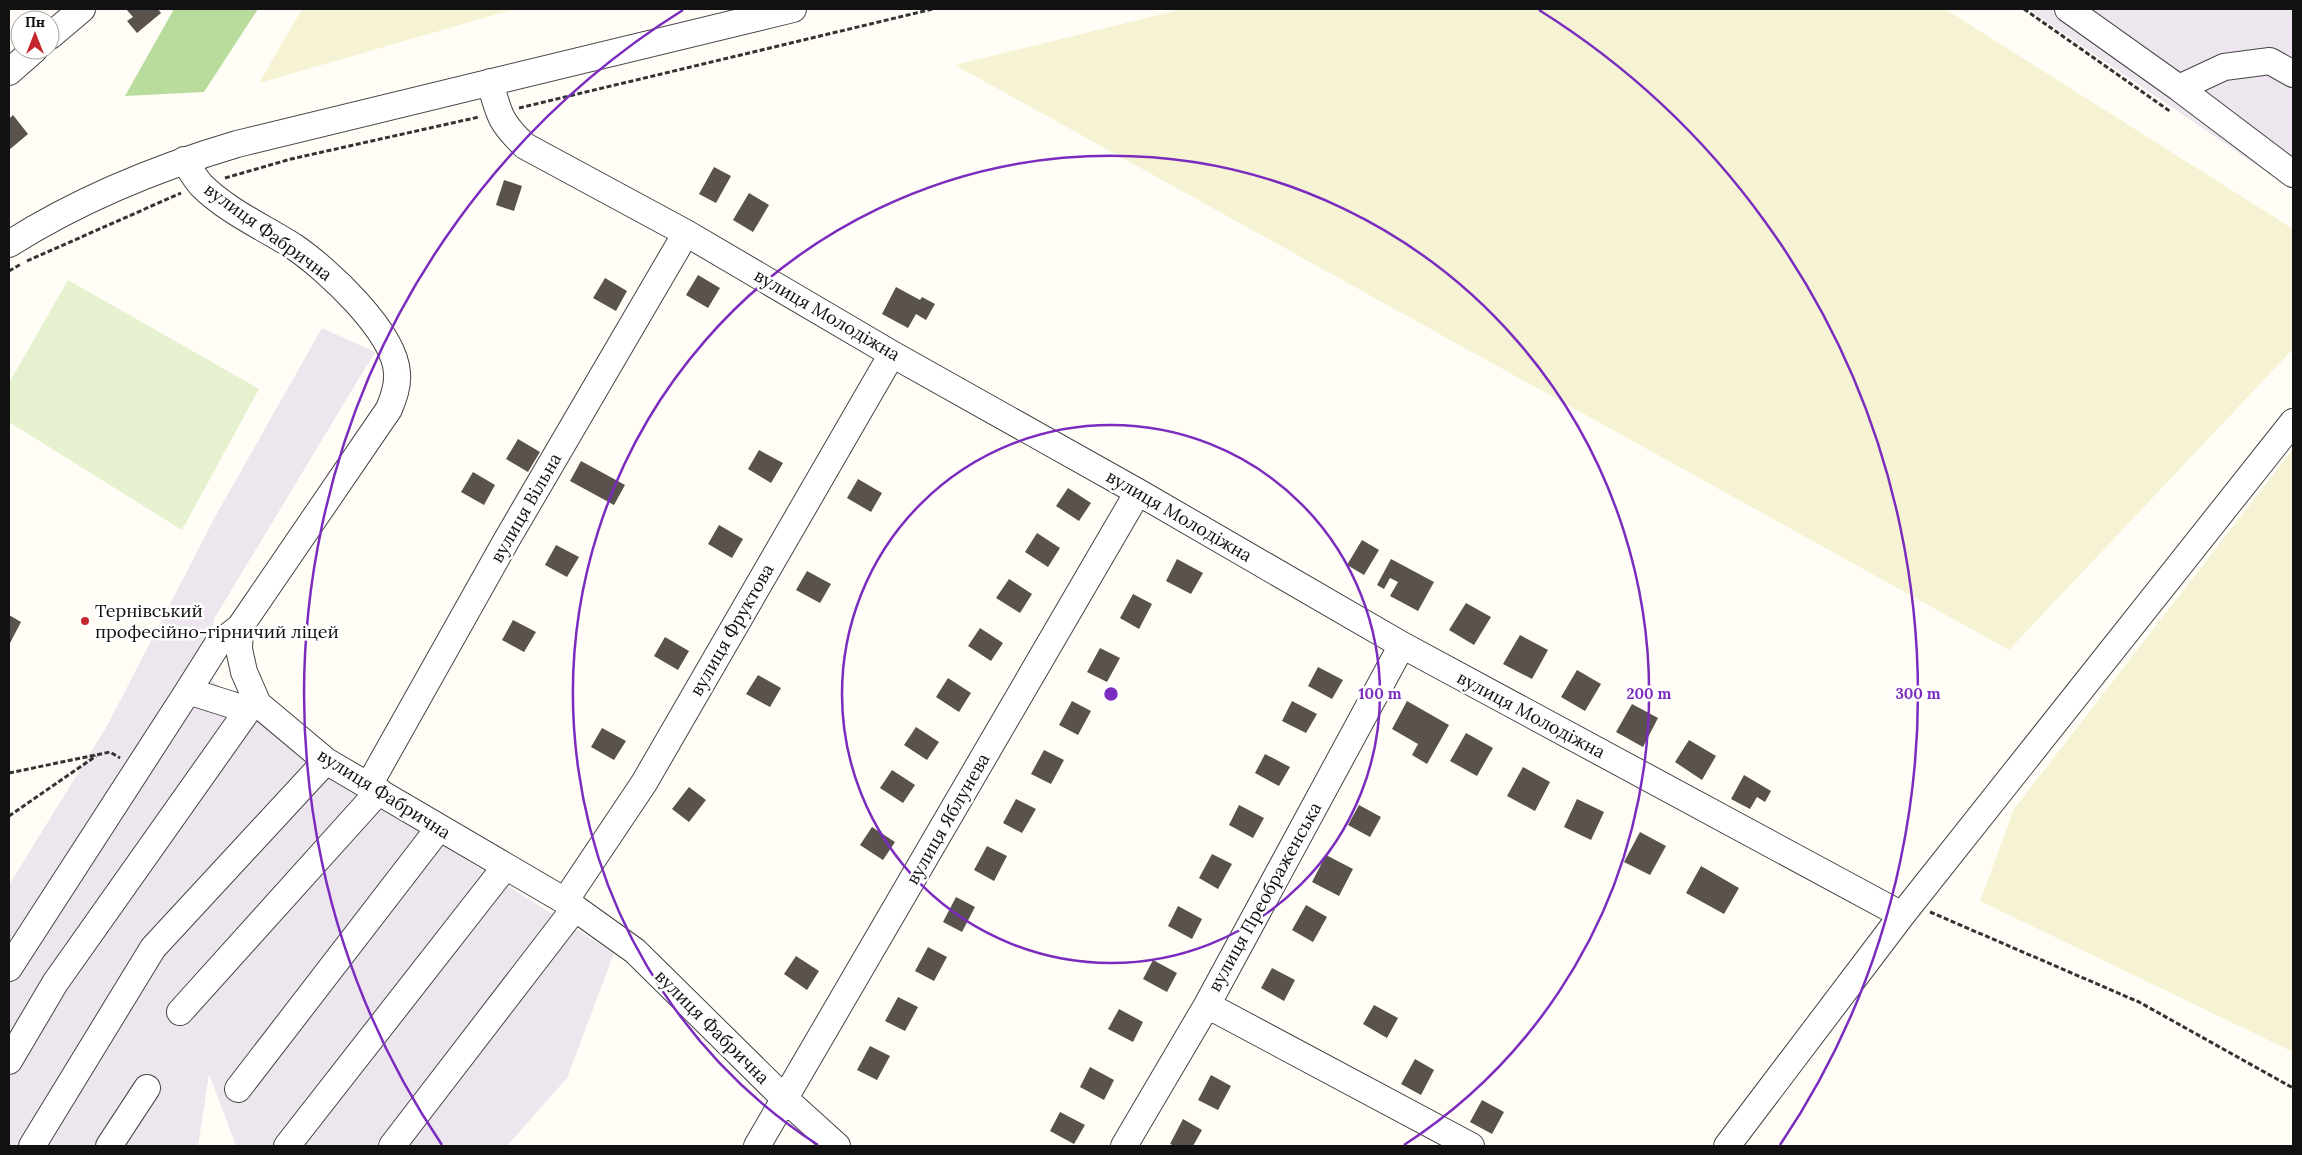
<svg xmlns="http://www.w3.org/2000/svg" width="2302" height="1155" font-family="Lora,serif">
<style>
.industrial{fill:#eee6ef}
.farmland{fill:#f6f3d4}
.forest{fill:#b9dc9c}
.pitch{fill:#e6f2cf}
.building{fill:#5a524d}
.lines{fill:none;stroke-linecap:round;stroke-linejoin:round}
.minor-casing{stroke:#444;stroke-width:28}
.path{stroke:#333;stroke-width:3;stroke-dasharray:5 2.5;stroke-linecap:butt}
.minor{stroke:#fff;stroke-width:26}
.ring{fill:none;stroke:#7b2cbf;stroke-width:2.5}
.poi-dot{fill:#c4262e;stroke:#fff;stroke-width:2}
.labels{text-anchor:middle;stroke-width:5;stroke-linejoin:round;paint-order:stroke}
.street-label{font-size:18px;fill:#111;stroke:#fff}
.poi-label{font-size:18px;fill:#111;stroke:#fff;text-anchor:start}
.centre{fill:#7b2cbf;stroke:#fff;stroke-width:2.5}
.ring-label{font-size:15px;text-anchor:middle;font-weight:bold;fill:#7b2cbf;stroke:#fff;stroke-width:5;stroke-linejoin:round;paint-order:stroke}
</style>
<rect width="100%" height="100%" fill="#fffdf5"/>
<path class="industrial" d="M2028 9H2293V190Z
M322 328 375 352 214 619 211 679 273 732 379 791 468 861 614 953 567 1078 507 1146H236L209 1074 198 1146H9V885L107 726 215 517Z"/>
<path class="farmland" d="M302 9H515L259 83Z
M1183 9H1945L2293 229V349L2009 650 955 65Z
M2293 449V1052L1980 901 2014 809Z"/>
<path class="forest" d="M174 9H258L204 92 125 96Z"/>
<path class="pitch" d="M68 280 259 389 182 530 9 422V383Z"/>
<path class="building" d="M126 9H158L161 13 137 33 127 21 133 17Z
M13 115 28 134 9 150V119Z
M714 167 731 176 716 203 699 194Z
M504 180 522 186 514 211 496 205Z
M749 193 769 205 753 232 733 220Z
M698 275 720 288 708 308 686 295Z
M605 278 627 291 616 311 593 298Z
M896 287 920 300 922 297 935 304 926 320 916 314 908 328 882 314Z
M518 439 540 452 528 472 506 459Z
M759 450 783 463 771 483 748 469Z
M581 461 625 485 614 505 570 481Z
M473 472 495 485 484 505 461 492Z
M858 479 882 493 871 512 847 498Z
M1068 488 1091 503 1079 521 1056 506Z
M719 525 743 539 732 558 708 544Z
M1037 533 1060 548 1048 567 1025 552Z
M1362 540 1379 550 1364 575 1347 565Z
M556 545 579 557 567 577 545 565Z
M1177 559 1203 573 1191 594 1166 581Z
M1391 559 1434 582 1418 611 1390 596 1398 582 1390 578 1384 589 1377 585Z
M807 571 831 584 820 603 796 590Z
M1009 579 1032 594 1020 613 996 598Z
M1133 594 1152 604 1139 629 1120 618Z
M1466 603 1491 617 1474 645 1449 630Z
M9 615 21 622 9 645Z
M513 620 536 632 524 652 502 640Z
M980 628 1003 643 991 661 968 646Z
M1520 635 1548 650 1532 679 1503 664Z
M665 637 689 651 678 670 654 656Z
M1100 648 1120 658 1107 682 1087 672Z
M1318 667 1343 680 1332 699 1308 686Z
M1577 670 1601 684 1585 711 1561 697Z
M758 675 781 688 770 707 746 694Z
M948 678 971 693 959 712 936 697Z
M1072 701 1091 711 1078 735 1059 725Z
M1292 701 1317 714 1306 733 1282 721Z
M1407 701 1449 725 1427 764 1412 755 1418 744 1392 729Z
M1632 704 1658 718 1643 747 1616 732Z
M916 727 939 742 927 760 904 745Z
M602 728 626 741 614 760 591 747Z
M1466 733 1493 748 1477 776 1450 761Z
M1689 740 1716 756 1702 780 1675 762Z
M1044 750 1064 760 1051 784 1031 774Z
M1265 754 1290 767 1279 786 1255 773Z
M1523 767 1550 782 1535 811 1507 796Z
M892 770 915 785 903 803 880 788Z
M1744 775 1771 791 1765 802 1757 797 1750 809 1731 799Z
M689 787 706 800 689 822 672 809Z
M1016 799 1036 809 1022 833 1003 823Z
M1577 799 1604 812 1591 840 1564 827Z
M1239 805 1264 818 1253 838 1229 825Z
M1359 805 1381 817 1370 837 1348 825Z
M872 827 895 842 883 860 860 845Z
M1640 832 1666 846 1650 875 1624 862Z
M987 846 1007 856 994 881 974 870Z
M1212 854 1232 864 1218 889 1199 878Z
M1326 855 1353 869 1339 896 1312 882Z
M1701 866 1739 888 1724 914 1686 893Z
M956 897 975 907 962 932 943 922Z
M1306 905 1327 917 1313 942 1292 930Z
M1178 906 1202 919 1192 939 1168 926Z
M928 947 947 957 934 981 915 971Z
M796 956 819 971 807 990 784 974Z
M1153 960 1177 973 1167 992 1143 979Z
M1272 968 1295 980 1284 1001 1261 988Z
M898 997 918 1007 905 1031 885 1021Z
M1374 1005 1398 1018 1387 1038 1363 1024Z
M1119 1009 1143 1022 1133 1042 1108 1029Z
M870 1046 890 1056 877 1080 857 1070Z
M1415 1059 1434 1070 1421 1095 1401 1084Z
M1090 1067 1114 1080 1104 1100 1080 1087Z
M1211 1075 1231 1086 1218 1110 1198 1100Z
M1482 1100 1504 1112 1492 1134 1470 1122Z
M1060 1112 1085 1125 1074 1144 1050 1131Z
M1183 1119 1202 1130 1193 1146H1175L1170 1144Z"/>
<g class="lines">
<g class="minor-casing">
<path id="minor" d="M2068 9 2179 88 2293 174
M50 36 82 9
M9 72 34 50
M490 82C499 115 500 122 525 146L686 233 892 354 1138 492 1402 645 1902 915
M2179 88 2224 67 2270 61 2293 74
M184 160C189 168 195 178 201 185 227 211 263 227 293 246 326 268 395 332 397 373 398 386 394 397 389 409L240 627 239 649 244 672 258 704 326 761 565 901 635 951 785 1099 837 1146
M9 244C80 199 156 168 237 144L793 9
M188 691 217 645 240 627
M369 785 506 541 686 233
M565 901 644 783 892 354
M9 968 188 691 248 710
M1207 1005 1471 1146
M180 1012 379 791
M9 1061 55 983 248 710 258 704
M238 1089 439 828
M32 1146 153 948 326 761
M109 1146 147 1088
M287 1146 505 867
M392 1146 575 908
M757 1146 1138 492
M1124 1146 1207 1005 1402 645
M1727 1146 1902 915 2293 422"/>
</g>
<path class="path" d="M2024 9 2171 112
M519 108 933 9
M225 178 291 159 479 117
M27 261 181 193
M9 271 21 264
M9 773 110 752 120 758
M9 816 96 756
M1930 912 2139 1002 2293 1088"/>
<use href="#minor" class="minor"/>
</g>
<g class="ring">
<circle cx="1111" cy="694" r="269"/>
<path d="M818 1145A538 538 0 1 1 1404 1145"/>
<path d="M442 1145A807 807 0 0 1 683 10M1539 10A807 807 0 0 1 1780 1145"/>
</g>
<circle class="poi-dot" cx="85" cy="621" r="5"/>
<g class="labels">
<g class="street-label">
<text transform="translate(268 232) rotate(36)" y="6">вулиця Фабрична</text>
<text transform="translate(827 315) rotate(30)" y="6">вулиця Молодіжна</text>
<text transform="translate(526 508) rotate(-60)" y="6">вулиця Вільна</text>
<text transform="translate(1179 516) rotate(30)" y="6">вулиця Молодіжна</text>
<text transform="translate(732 630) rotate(-60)" y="6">вулиця Фруктова</text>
<text transform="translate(1531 715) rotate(28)" y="6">вулиця Молодіжна</text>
<text transform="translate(384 794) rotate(32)" y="6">вулиця Фабрична</text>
<text transform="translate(948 819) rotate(-60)" y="6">вулиця Яблунева</text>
<text transform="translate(1265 897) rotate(-61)" y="6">вулиця Преображенська</text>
<text transform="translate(712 1027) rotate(45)" y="6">вулиця Фабрична</text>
</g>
<g class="poi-label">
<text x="95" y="617">Тернівський<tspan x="95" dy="21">професійно-гірничий ліцей</tspan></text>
</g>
</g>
<circle cx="1111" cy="694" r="8" class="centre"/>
<g class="ring-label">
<text x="1380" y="699">100 m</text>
<text x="1649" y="699">200 m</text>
<text x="1918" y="699">300 m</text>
</g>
<rect width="2302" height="1155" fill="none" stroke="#111111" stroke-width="20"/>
<g transform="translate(35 35)"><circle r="24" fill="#ffffff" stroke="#a0a0a0"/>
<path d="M0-4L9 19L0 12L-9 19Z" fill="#c4262e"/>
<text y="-8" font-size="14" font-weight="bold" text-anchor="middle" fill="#111111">Пн</text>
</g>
</svg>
